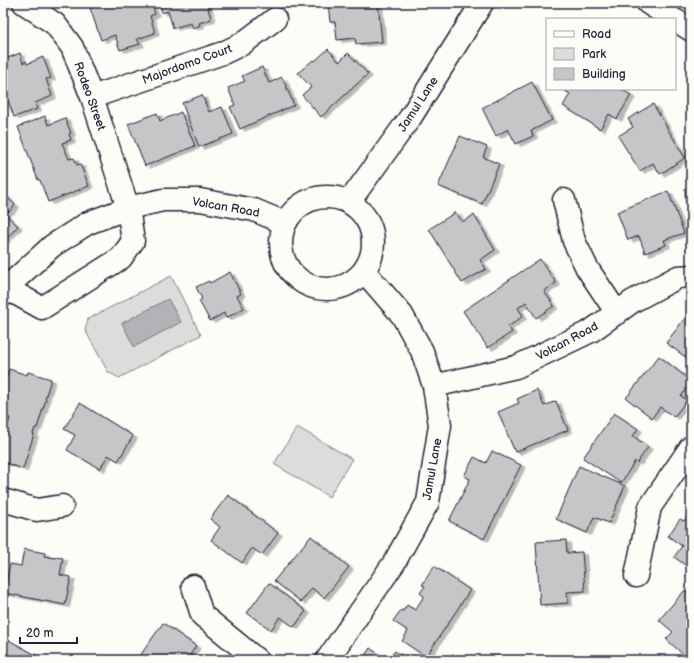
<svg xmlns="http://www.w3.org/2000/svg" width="694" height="663" font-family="'Balsamiq Sans',sans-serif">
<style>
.green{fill:#dddcdb;stroke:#807f8b}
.water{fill:#b2b2b7;stroke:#787885}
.building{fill:#c6c6c8;stroke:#22223b;filter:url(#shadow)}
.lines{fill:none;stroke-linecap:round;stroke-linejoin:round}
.minor-casing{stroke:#22223b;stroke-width:25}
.major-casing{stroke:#22223b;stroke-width:25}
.minor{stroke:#fdfcf7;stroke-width:22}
.major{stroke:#fdfcf7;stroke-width:22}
.labels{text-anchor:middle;stroke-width:4;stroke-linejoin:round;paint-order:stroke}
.street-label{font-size:12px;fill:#22223b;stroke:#fdfcf7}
</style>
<defs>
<filter id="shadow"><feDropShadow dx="4.5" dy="2.5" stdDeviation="0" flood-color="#0004"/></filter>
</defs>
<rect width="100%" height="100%" fill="#fdfcf7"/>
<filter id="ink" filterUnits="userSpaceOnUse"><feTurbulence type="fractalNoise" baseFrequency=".025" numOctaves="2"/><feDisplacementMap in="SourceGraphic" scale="8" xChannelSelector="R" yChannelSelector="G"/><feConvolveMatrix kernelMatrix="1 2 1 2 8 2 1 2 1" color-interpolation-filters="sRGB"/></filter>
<g filter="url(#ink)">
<path class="green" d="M171 276 201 335 119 378 108 372 85 330 88 319Z
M297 427 352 459 329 497 274 464Z"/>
<path class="water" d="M168 299 181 322 134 347 122 323Z"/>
<path class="building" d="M106 3H151L155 14 150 16 155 33 137 39 140 44 120 50 115 35 101 40 90 8Z
M159 3H211L207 4 211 19 199 23 200 25 193 28 191 23 173 28 168 11 162 13Z
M328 3H378L382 42 356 44 355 38 337 40 335 22H330Z
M328 49 339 62 348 53 368 74 321 117 302 95 311 87 298 73 313 60 315 61Z
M20 53 23 63 26 61 27 64 43 57 51 78 46 79 52 96 35 103 37 109 14 117 3 87V60Z
M262 67 269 83 282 77 294 105 240 129 230 107 235 105 228 88 245 81 242 76Z
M532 82 552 120 531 131 533 136 516 144 508 129 496 136 482 108Z
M562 89H621L631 95 617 119 609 114 600 129 563 106 570 94Z
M202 95 209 112 222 107 233 134 199 147 182 103Z
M653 104 685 158 660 174 653 163 640 171 618 136 633 127 628 119Z
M181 112 195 146 145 166 128 124 157 113 160 121Z
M45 116 48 125 65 118 71 133 69 134 71 140 62 143 69 159 74 158 77 165 80 164 89 186 48 202 40 180H38L18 127Z
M460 136 487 147 483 157 499 164 482 204 438 186Z
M685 188H691V217H686Z
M668 191 684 233 664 240 666 245 645 253 639 236 628 240 617 212Z
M3 193 15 205 9 212 8 211 5 214 18 226 3 242Z
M456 212 462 222 474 215 495 250 480 260 486 269 462 283 429 229Z
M540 259 556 283 544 291 554 306 536 318 526 302 518 308 523 316 508 327 512 332 488 348 463 311Z
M230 272 241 294 237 296 244 308 226 318 224 313 210 321 199 301 202 299 196 287 209 281 210 283Z
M691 310V361L666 343Z
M659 356 691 381V384L681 396 687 400 674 417 660 407 652 418 626 398Z
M9 369 27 375 28 372 51 379 45 399H46L37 428H35L33 434H34L23 469 3 462V424L8 425 10 418 3 416V411L8 395 3 394V389Z
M537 390 544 406 556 401 568 430 515 452 498 412 519 403 517 399Z
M80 403 133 436 118 461 108 455 100 469 67 450 75 435 64 429Z
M614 413 638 429 633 436 648 447 637 463 635 461 621 483 583 458Z
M492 451 521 465 484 539 449 521 470 479 464 476 474 457 486 463Z
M579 466 625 486 609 523 594 517 587 533 556 519Z
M228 495 278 533 262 555 252 548 242 563 211 540 220 527 210 519Z
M691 511V569L674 557 682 546 668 536 680 519 684 521Z
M311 536 349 567 324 598 312 588 301 602 274 581Z
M566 540 567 553 582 552 585 591 567 592 568 603 540 605 536 542Z
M24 549 45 553 44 556 55 558V557L63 558 60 575 71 577 65 605 4 593 10 564 21 566Z
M434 566 470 590 426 657 402 641 408 631 393 621 401 610 403 611 407 605 415 610 424 596 420 593 425 586 422 585Z
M269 583 306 611 294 627 280 617 271 630 247 613Z
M685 590 691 595V654L687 658 666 639 673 632 659 620Z
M163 623 196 646 187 659 188 660H137Z
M3 637 45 660H3Z
M370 648 384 658 385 656 389 658 395 651 407 660H362Z
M494 656 536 660H493Z"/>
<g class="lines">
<g class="minor-casing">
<path id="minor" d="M92 97 223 53 242 44 275 19
M281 243a46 46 0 1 1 92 0a46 46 0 1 1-92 0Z
M564 200 574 241 587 268 617 313
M349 202 410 118 482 3
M6 288 42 308 121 258 133 241 128 208 92 97 72 47 55 24 24 3
M3 295 6 288 52 246 88 223 128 208 163 200H200L254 210 285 223
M434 386 516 367 591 331 633 301 678 277 691 276
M3 500 37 510 62 506
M636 576 650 507 691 447
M193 586 202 615 257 660
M327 660 394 563 428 502 440 425 434 386 422 351 402 315 364 271"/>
</g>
<g class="major-casing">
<path id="major" d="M648 3 673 19
M675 20 691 30"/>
</g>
<use href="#minor" class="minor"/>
<use href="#major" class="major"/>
</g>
</g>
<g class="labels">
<g class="street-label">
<text transform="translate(187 64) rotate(-20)" y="4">Majordomo Court</text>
<text transform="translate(90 96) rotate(70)" y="4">Rodeo Street</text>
<text transform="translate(418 104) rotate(-57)" y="4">Jamul Lane</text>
<text transform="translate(226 207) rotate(10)" y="4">Volcan Road</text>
<text transform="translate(567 341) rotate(-28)" y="4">Volcan Road</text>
<text transform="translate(432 469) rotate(-80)" y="4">Jamul Lane</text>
</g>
</g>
<rect width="694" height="663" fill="none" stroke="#fdfcf7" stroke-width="16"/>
<rect x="8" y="8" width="678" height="647" fill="none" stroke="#22223b" stroke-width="1.5" filter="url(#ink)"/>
<rect x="546" y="18" width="130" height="72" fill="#fdfcf7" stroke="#a5a5ac"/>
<rect x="554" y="31" width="20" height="6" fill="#fdfcf7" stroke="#a5a5ac"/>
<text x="582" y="38" font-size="12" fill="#22223b">Road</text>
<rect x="554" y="48" width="20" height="12" fill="#dddcdb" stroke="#a5a5ac"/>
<text x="582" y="58" font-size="12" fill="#22223b">Park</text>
<rect x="554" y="68" width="20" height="12" fill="#c6c6c8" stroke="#a5a5ac"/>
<text x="582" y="78" font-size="12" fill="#22223b">Building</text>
<path d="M20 637v6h57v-6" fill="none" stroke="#22223b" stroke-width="2"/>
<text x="26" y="637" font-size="12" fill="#22223b" stroke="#fdfcf7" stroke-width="3" paint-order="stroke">20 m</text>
</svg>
